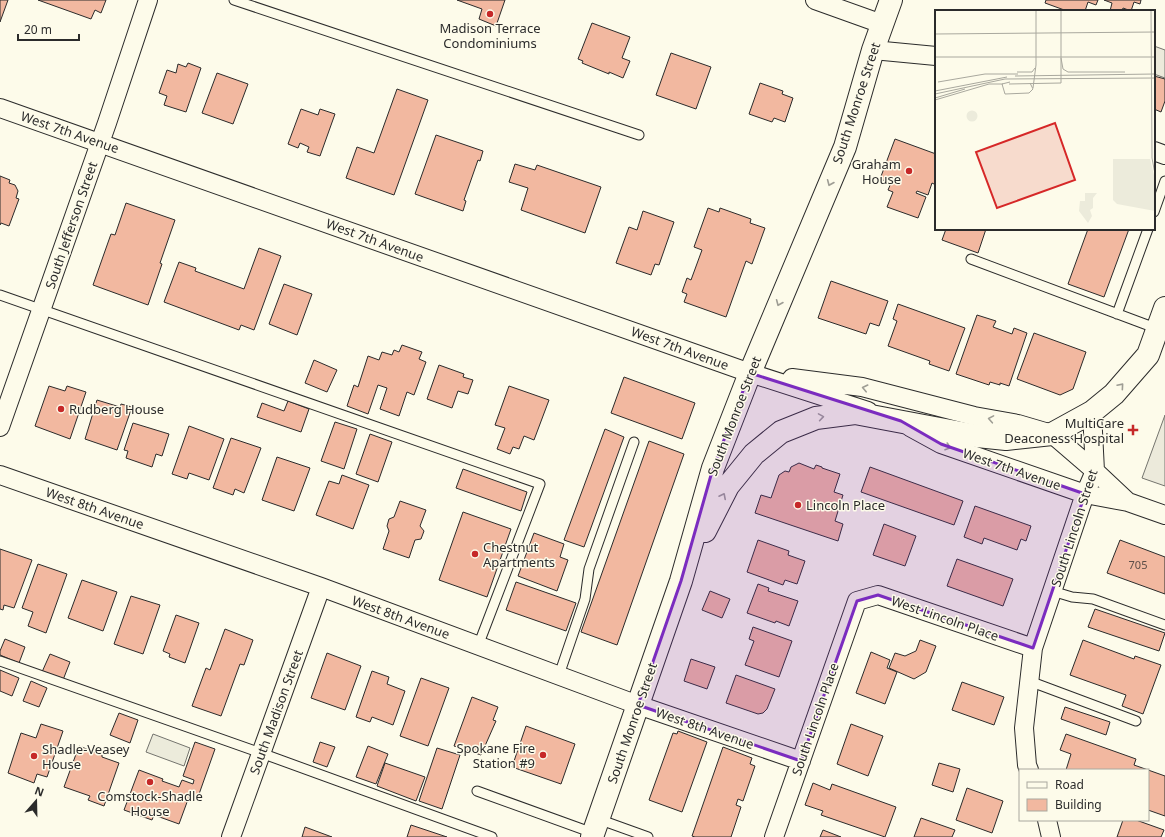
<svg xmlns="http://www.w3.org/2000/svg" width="1165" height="837" font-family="'Noto Sans',sans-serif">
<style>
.green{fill:#ecebdb;stroke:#74746e}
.parking{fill:#eceadb;stroke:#74746e}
.building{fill:#f2b8a0;stroke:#2b2b2b}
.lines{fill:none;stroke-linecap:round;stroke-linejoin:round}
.service-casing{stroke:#2b2b2b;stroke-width:11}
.minor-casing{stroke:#2b2b2b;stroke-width:20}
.tertiary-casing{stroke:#2b2b2b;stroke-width:24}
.service{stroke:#fdfbea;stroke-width:9}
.minor{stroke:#fdfbea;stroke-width:18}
.tertiary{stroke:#fdfbea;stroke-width:22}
.oneway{stroke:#9e9d94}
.marked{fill:#7b2cbf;fill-opacity:0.2;stroke:#7b2cbf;stroke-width:3;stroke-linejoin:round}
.poi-dot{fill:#c62828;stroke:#fdfbea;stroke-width:1.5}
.labels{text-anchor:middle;stroke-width:3;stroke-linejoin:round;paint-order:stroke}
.number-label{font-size:11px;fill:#5d4e48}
.poi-label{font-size:13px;fill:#2b2b2b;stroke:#fdfbea;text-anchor:start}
.street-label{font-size:13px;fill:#2b2b2b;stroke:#fdfbea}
.inset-road{fill:none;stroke:#a9a89e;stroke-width:1}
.view{fill:#d62828;fill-opacity:0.15;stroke:#d62828;stroke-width:2}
.inset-edge{fill:none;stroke:#2b2b2b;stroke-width:2}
</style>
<rect width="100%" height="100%" fill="#fdfbea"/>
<path class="green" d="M153 734 190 748 184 766 146 752Z"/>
<path class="parking" d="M1154 46 1165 50V78L1154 74Z
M1165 415V486L1142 478Z"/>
<path class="building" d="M0 0H8L0 22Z
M38 0H106L101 13 95 10 91 19Z
M457 0H505L496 26 479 19 482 9Z
M1046 0H1098L1096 5 1088 2 1085 11H1067L1045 3Z
M1104 0H1141L1140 4 1134 2 1131 11 1123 8 1122 11H1110L1112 3Z
M592 23 630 37 622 58 630 61 623 78 609 72V74L582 63 583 61 578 59Z
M671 53 711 67 696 109 656 95Z
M188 63 201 68 186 112 164 105 167 96 159 93 167 70 176 73 178 64 186 67Z
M217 73 248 84 233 124 202 113Z
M1154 76 1165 79V101L1161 112 1154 109Z
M760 83 783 91 782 94 793 98 785 122 774 118 772 122 749 114Z
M397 89 428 100 394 195 346 178 357 147 374 153Z
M301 109 318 115 320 109 335 114 320 156 307 152 309 147 300 143 298 148 288 144Z
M436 135 483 151 480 161 478 160 464 200 466 201 463 211 415 194Z
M895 139 936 154V185L932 183 928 195 917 191 916 193 926 197 918 218 887 207 893 192 888 190 891 183 880 179Z
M515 164 535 170 537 165 601 187 585 233 521 210 528 188 509 182Z
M0 176 10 180 9 183 15 185 18 191 16 198 19 199 9 226 1 223 0 225Z
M126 203 175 220 160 263 162 264 148 305 93 285 111 234 115 235Z
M708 208 719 212 720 208 751 219 750 223 765 228 752 264 746 261 726 317 684 302 687 294 682 292 687 278 691 280 702 250 694 247Z
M643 211 674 222 659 265 655 264 651 275 616 263 629 227 637 230Z
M946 229H986L978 253 942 240Z
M1088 229H1129L1104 297 1068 284Z
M259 248 281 256 254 330 241 325 239 330 164 302 179 262 196 268 195 271 244 289Z
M831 281 888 301 879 326 870 323 866 334 818 318Z
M284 284 312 294 297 335 269 324Z
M898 304 965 328 949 371 929 364 930 361 888 346 897 321 893 319Z
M977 315 996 321 993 327 1012 334 1014 328 1027 333 1009 386 1000 383V385L990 382 989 385 956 374Z
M1034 333 1086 352 1073 389 1060 395 1017 379Z
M402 345 422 352 419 359 426 362 414 395 407 392 399 416 380 409 387 388 378 385 368 414 347 406 354 385 358 387 368 356 379 360 382 352 392 355 394 350 399 352Z
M314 360 337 370 327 392 305 383Z
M439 365 464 374 463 377 473 380 468 394 458 391 452 408 427 399Z
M624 377 695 403 682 439 611 413Z
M49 386 65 391 67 386 86 392 70 439 35 426Z
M509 386 549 400 534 440 524 436 519 449 513 447 510 454 497 449 505 428 495 425Z
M97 400 120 407 121 404 132 407 117 450 85 439Z
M288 401 309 409 301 432 257 417 262 403 284 411Z
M335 422 357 429 344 469 321 461Z
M133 423 169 434 162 456 156 454 152 467 126 458 128 451 124 450Z
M189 426 224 439 209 480 189 473 187 479 172 474Z
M605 429 624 437 584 547 564 540Z
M370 434 392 442 378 482 356 474Z
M231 438 261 448 244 493 235 489 233 495 213 488Z
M649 441 684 454 617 645 581 632Z
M277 457 310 468 294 511 262 500Z
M799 463 814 469 816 465 822 467V468L840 474 834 492 843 495 835 521 843 524 838 541 755 513 761 495 771 498 779 475 785 471 789 472 791 467Z
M870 467 963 501 954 525 861 492Z
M463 469 527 492 521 511 456 488Z
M342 475 369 485 353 529 316 515 329 481 339 484Z
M400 501 426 510 420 526 424 531 421 539 415 540 409 558 383 549 389 531 387 526 389 519 394 517Z
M975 506 1031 526 1026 541 1021 539 1017 550 984 538 982 544 964 537Z
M463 512 511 529 487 597 439 580Z
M884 524 916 536 905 566 873 555Z
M534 533 564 544 560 557 568 560 557 591 518 576Z
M758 540 789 551 788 555 805 561 797 584 785 580 783 585 747 572Z
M1120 540 1165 557V594L1107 573Z
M0 549 32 560 14 608 4 605 3 610 0 609Z
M957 559 1013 579 1003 606 947 586Z
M38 564 67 574 46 633 28 626 33 612 22 608Z
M82 580 117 592 103 631 68 618Z
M516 582 576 603 566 631 506 610Z
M758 584 769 588 768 591 798 601 789 626 776 621 775 623 747 613Z
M710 591 730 599 722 618 702 610Z
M131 596 160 605 143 654 114 644Z
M1095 609 1165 633 1159 651 1088 627Z
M176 615 199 623 185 663 169 657 170 654 163 651Z
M753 627 792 641 779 677 745 665 754 641 749 639Z
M225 629 253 640 244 665 240 664 221 716 192 706 206 668 210 670Z
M5 639 25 647 19 663 0 655V651Z
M920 640 936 646 926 672 914 679 889 668 895 653 905 656 916 651Z
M1083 640 1134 659 1135 656 1161 665 1143 714 1122 706 1126 695 1070 675Z
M871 652 890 660 887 668 897 672 885 704 856 693Z
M327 653 361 666 345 710 311 698Z
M50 654 70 662 63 680 42 672Z
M691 659 715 667 707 689 684 681Z
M0 670 19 678 12 696 0 691Z
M372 671 389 677 387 684 405 691 393 725 372 717 370 722 356 717Z
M736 675 775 689 767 709 763 713 758 714 726 703Z
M421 678 449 688 428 746 400 736Z
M31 681 47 688 39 707 23 701Z
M962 682 1004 697 994 725 952 710Z
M472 697 498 707 493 720 496 721 481 755 454 746Z
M1065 707 1110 722 1106 735 1061 719Z
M119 713 138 720 130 743 110 735Z
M41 724 63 731 47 777 37 774 34 783 8 773 21 733 36 738Z
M851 724 883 736 868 776 837 764Z
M526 726 575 744 561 784 512 767Z
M678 731 707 742 682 812 649 800 673 733 677 734Z
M1066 734 1136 759 1134 765 1165 776V816L1148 810V770H1066L1071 754 1060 750Z
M195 742 215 749 198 797 190 794 179 824 154 815 152 820 124 810 139 770 163 779 162 781 179 787 182 780 193 784 194 780 183 776Z
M320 742 335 747 327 767 313 762Z
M79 746 102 755V757L119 763 104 806 88 800 90 796 64 787Z
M368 746 388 754 376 784 356 777Z
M723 747 752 758 750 764 755 766 743 801 738 799 736 805 741 807 731 837H695L692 836Z
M437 748 460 755 442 809 419 801Z
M385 763 425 777 416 801 377 786Z
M939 763 960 769 953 792 932 785Z
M813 783 830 790 832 784 896 807 885 837 821 815 823 811 805 805Z
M967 788 1003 801 992 833 956 820Z
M921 818 955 830 952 837H914Z
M1123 820H1136L1164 830 1161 837H1117Z
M411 825 447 837H407Z
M305 827 332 837H302Z
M823 830 841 837H820Z"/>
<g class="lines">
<g class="service-casing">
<path id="service" d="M234 0 639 135
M1154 212 1165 181
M971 259 1158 329
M0 295 540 484 478 646
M1117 314 1148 229
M1052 591 1072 597 1093 599 1165 625
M0 661 261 753 492 837
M559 675 585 599 589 569 634 442
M1029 681 1136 721
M477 791 593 833
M598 819 648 837"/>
</g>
<g class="minor-casing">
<path id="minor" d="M815 0 882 24
M873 50 936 56
M0 108 750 373 868 411
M1154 151 1165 155
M792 378 862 387 974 416 1018 424 1052 434 1095 471 1128 502
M0 427 107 123 148 0
M910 427 941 444 1085 494 1128 502 1165 515
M0 475 321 587 638 705 801 761
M1029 770 1027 765 1024 728 1033 648 1085 494 1095 471 1092 412
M1047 820 1051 837
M231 837 321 587
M774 837 857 601 878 595 1033 648"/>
</g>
<g class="tertiary-casing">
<path id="tertiary" d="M705 531 728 486 754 454 781 432 816 418 855 413 977 436 1006 439 1052 434 1092 412 1114 394 1148 355 1165 308
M592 837 681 581 713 468 750 373 845 147 873 50 891 0"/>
</g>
<use href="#service" class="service"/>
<use href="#minor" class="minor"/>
<use href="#tertiary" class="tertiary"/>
</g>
<defs><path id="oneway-chevron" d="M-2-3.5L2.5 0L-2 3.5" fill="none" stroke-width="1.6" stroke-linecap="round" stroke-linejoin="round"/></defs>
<g class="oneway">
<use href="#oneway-chevron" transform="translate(830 183) rotate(113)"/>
<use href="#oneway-chevron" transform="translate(779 303) rotate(113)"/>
<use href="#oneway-chevron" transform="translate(1121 386) rotate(-49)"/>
<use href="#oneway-chevron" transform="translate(865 388) rotate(-167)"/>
<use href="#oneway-chevron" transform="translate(821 417) rotate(-9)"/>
<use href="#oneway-chevron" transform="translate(991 419) rotate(-170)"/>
<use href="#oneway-chevron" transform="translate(948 447) rotate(19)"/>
<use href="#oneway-chevron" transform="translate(723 496) rotate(-63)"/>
</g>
<path class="marked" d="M750 373 901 421 941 444 1085 494 1033 648 878 595 857 601 801 761 638 705 681 581 713 468Z"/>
<g class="poi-dot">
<circle cx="490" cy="14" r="4"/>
<circle cx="909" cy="171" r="4"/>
<circle cx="61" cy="409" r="4"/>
<path d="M1131 424h4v4h4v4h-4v4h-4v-4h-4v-4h4z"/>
<circle cx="798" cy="505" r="4"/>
<circle cx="475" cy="554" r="4"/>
<circle cx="543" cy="755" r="4"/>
<circle cx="34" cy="756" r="4"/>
<circle cx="150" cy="782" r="4"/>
</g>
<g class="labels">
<g class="number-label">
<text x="1138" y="569">705</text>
</g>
<g class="poi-label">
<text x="490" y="33" text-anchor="middle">Madison Terrace<tspan x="490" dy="15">Condominiums</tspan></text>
<text x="901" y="169" text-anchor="end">Graham<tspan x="901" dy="15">House</tspan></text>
<text x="69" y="414">Rudberg House</text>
<text x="1124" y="428" text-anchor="end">MultiCare<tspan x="1124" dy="15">Deaconess Hospital</tspan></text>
<text x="806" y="510">Lincoln Place</text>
<text x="483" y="552">Chestnut<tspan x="483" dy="15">Apartments</tspan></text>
<text x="535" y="753" text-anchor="end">Spokane Fire<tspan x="535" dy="15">Station #9</tspan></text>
<text x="42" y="754">Shadle-Veasey<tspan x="42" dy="15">House</tspan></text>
<text x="150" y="801" text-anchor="middle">Comstock-Shadle<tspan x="150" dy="15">House</tspan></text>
</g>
<g class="street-label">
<text transform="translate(856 103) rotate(-72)" y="5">South Monroe Street</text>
<text transform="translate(70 132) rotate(19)" y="5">West 7th Avenue</text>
<text transform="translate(71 225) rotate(-71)" y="5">South Jefferson Street</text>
<text transform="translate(375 240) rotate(20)" y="5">West 7th Avenue</text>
<text transform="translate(680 348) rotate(20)" y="5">West 7th Avenue</text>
<text transform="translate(734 416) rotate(-69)" y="5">South Monroe Street</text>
<text transform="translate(1012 469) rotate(19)" y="5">West 7th Avenue</text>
<text transform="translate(95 508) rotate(19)" y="5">West 8th Avenue</text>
<text transform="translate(1074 528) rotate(-72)" y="5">South Lincoln Street</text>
<text transform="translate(401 617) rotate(20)" y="5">West 8th Avenue</text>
<text transform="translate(945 618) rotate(19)" y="5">West Lincoln Place</text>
<text transform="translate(276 712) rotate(-70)" y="5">South Madison Street</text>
<text transform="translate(815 719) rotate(-71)" y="5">South Lincoln Place</text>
<text transform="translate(632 723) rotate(-71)" y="5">South Monroe Street</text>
<text transform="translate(705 728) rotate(19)" y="5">West 8th Avenue</text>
</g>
</g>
<g transform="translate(935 10)">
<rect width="220" height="220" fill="#fdfbea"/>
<path d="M31.5 106a5.5 5.5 0 1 1 11 0a5.5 5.5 0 1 1-11 0ZM178 149H215L220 169V201L182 194 178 190ZM150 183H162L158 188V198L155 200 157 206 153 213 144 201 145 191H150Z" fill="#ecebdb"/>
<path class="inset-road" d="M101 0V55M216 0 217 148 220 164M0 24 220 22M0 47H220M126 48 128 59 133 62H190M82 62H97L100 58M80 66 220 64M3 72 50 64H83M75 72 67 74 70 84 94 83 98 79 95 73M74 74 126 73V0M98 78 101 55M0 81 72 67M0 84 70 69 220 68M0 88 30 79M0 90 54 74H68"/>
<path class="view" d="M120 113 140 170 62 198 41 142Z"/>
<rect width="220" height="220" class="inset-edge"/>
</g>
<rect x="1019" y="769" width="130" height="52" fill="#fdfbea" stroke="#a9a89e"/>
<rect x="1027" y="782" width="20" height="6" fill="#fdfbea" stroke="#a9a89e"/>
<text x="1055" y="789" font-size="12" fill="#2b2b2b">Road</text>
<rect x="1027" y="799" width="20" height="12" fill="#f2b8a0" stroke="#a9a89e"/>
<text x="1055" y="809" font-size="12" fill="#2b2b2b">Building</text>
<g transform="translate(36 801) rotate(20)" stroke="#fdfbea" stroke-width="3" paint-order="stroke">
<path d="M0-3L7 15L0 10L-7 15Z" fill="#2b2b2b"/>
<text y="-6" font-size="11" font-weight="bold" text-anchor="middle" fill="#2b2b2b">N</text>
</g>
<path d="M18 34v6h61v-6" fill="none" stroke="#2b2b2b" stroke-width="2"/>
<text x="24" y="34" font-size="12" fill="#2b2b2b" stroke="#fdfbea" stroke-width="3" paint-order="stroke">20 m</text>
</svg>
